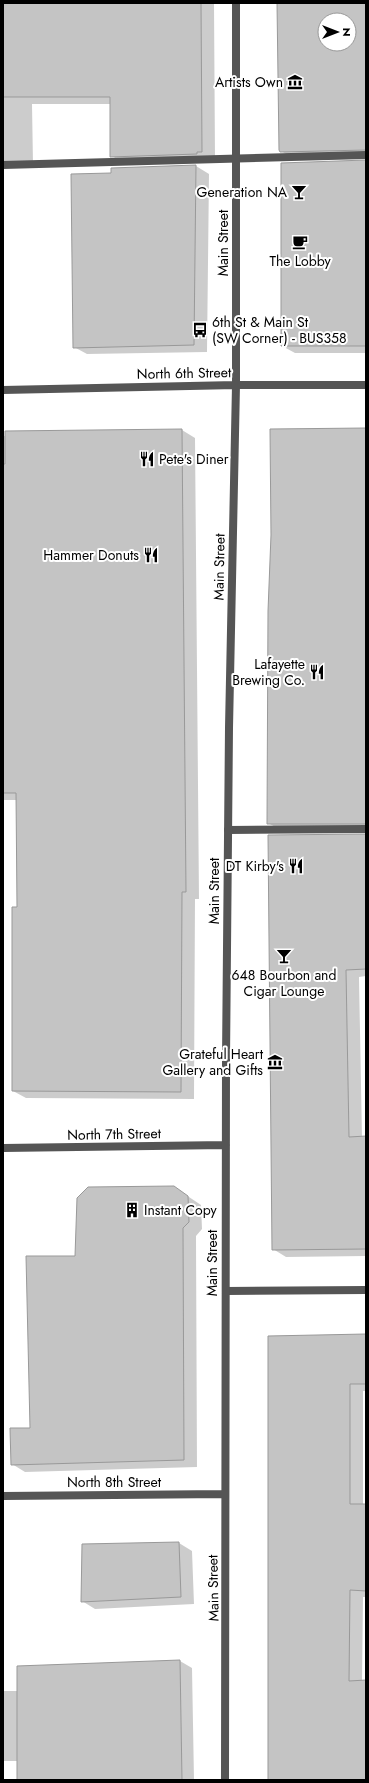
<svg xmlns="http://www.w3.org/2000/svg" width="369" height="1783" font-family="Jost,sans-serif">
<style>
.shadow{fill:#0003;fill-rule:evenodd}
.building{fill:#c4c4c4;stroke:#999;fill-rule:evenodd}
.lines{fill:none;stroke-linecap:round;stroke-linejoin:round}
.service{stroke:#555;stroke-width:8}
.minor{stroke:#555;stroke-width:8}
.labels{text-anchor:middle;stroke-width:4;stroke-linejoin:round;paint-order:stroke}
.poi-label{font-size:14px;fill:#000;stroke:#fff;text-anchor:end}
.street-label{font-size:14px;fill:#000;stroke:#fff}
</style>
<rect width="100%" height="100%" fill="#fff"/>
<path class="shadow" d="M3 3H214L215 159 125 164 112 156 111 104H32L33 164H3Z
M278 3H366V157L295 159 281 151ZM325 20H349V44H325Z
M366 162V353H295L282 346Z
M196 166 209 174 207 352 87 354 74 347 112 169Z
M366 429V830H281L268 823Z
M182 430 195 438 199 899H195L194 1099 26 1098 13 1091 18 908 17 800H3V436Z
M366 836V976L359 977 362 1138H366V1256L286 1257 273 1249Z
M174 1187 201 1205 202 1229 196 1236 197 1467 25 1472 12 1464 31 1429 76 1257Z
M366 1335V1391H363V1505H366V1597H363L362 1682 366 1681V1780H269V1337Z
M179 1543 192 1551 194 1604 95 1609 82 1601Z
M180 1661 192 1668 194 1780H18V1761H3V1691H18V1667Z"/>
<path class="building" d="M3 3H201L202 152H197V154L110 157V97H3Z
M277 3H366V150L280 152 279 150ZM325 20H349V44H325Z
M366 160V346H281V163Z
M196 165 194 345 73 348 71 174 111 173V168Z
M366 428V824H267L268 611 271 535 270 429Z
M182 429 186 892H182L181 1092 12 1091V907H17L16 793H3V464H5V431Z
M366 834V969L346 970 349 1137 366 1136V1249L272 1250 268 835Z
M174 1186 188 1196 189 1222 183 1228 184 1460 11 1465 10 1428H30L26 1256H75L77 1198 88 1187Z
M366 1334V1384H350V1504H366V1591L350 1590 349 1681 366 1680V1780H268V1336Z
M179 1542 181 1597 81 1602 82 1544Z
M180 1660 182 1780H17V1666Z"/>
<g class="lines">
<path class="service" d="M3 165 366 155
M228 830 366 829"/>
<path class="minor" d="M3 390 236 385H366
M3 1148 226 1145
M226 1291 366 1290
M3 1496 225 1494
M225 1780 226 1059 229 728 236 385V3"/>
</g>
<defs>
<g id="museum-bare" transform="scale(1.2)"><path d="M0-6L6-3V-2H-6V-3ZM-5-1h2V3h-2ZM-1-1h2V3h-2ZM3-1h2V3H3ZM-6 4H6V6H-6Z" fill="#000" stroke="#fff" stroke-width="2.5" paint-order="stroke"/></g>
<g id="bar-bare" transform="scale(1.2)"><path d="M-6-5H6L.8 .8V4.5H3.5V6h-7V4.5H-.8V.8Z" fill="#000" stroke="#fff" stroke-width="2.5" paint-order="stroke"/></g>
<g id="cafe-bare" transform="scale(1.2)"><path d="M-5.5-4.5H6V0H3Q3 3.5 0 3.5H-2.5Q-5.5 3.5-5.5 0ZM3-3.2v2h1.7v-2ZM-6 4.5H4V6H-6Z" fill="#000" stroke="#fff" stroke-width="2.5" paint-order="stroke"/></g>
<g id="bus-bare" transform="scale(1.2)"><path d="M-5-6H5V4H4V6H2V4H-2V6H-4V4H-5ZM-3.5-4V0h7V-4ZM-3.5 1.2v1.5H-2V1.2ZM2 1.2v1.5H3.5V1.2Z" fill="#000" stroke="#fff" stroke-width="2.5" paint-order="stroke"/></g>
<g id="restaurant-bare" transform="scale(1.2)"><path d="M-5-6h1v4h1v-4h1v4h1v-4h1v5L-1.5 .5V6h-2V.5L-5-1ZM5-6V6H3V1.5H1.5Q1.5-4 5-6Z" fill="#000" stroke="#fff" stroke-width="2.5" paint-order="stroke"/></g>
<g id="building-bare" transform="scale(1.2)"><path d="M-4-6H4V6H1V3H-1V6H-4ZM-2.5-4.3h1.7v1.8h-1.7ZM.8-4.3h1.7v1.8H.8ZM-2.5-1h1.7V.8h-1.7ZM.8-1h1.7V.8H.8Z" fill="#000" stroke="#fff" stroke-width="2.5" paint-order="stroke"/></g>
</defs>
<g fill-rule="evenodd">
<use href="#museum-bare" x="295" y="82"/>
<use href="#bar-bare" x="299" y="192"/>
<use href="#cafe-bare" x="300" y="242"/>
<use href="#bus-bare" x="200" y="330"/>
<use href="#restaurant-bare" x="147" y="459"/>
<use href="#restaurant-bare" x="151" y="555"/>
<use href="#restaurant-bare" x="317" y="672"/>
<use href="#restaurant-bare" x="296" y="866"/>
<use href="#bar-bare" x="284" y="956"/>
<use href="#museum-bare" x="275" y="1062"/>
<use href="#building-bare" x="132" y="1210"/>
</g>
<g class="labels">
<g class="poi-label">
<text x="283" y="87">Artists Own</text>
<text x="287" y="197">Generation NA</text>
<text x="300" y="266" text-anchor="middle">The Lobby</text>
<text x="212" y="327" text-anchor="start">6th St &amp; Main St<tspan x="212" dy="16">(SW Corner) - BUS358</tspan></text>
<text x="159" y="464" text-anchor="start">Pete's Diner</text>
<text x="139" y="560">Hammer Donuts</text>
<text x="305" y="669">Lafayette<tspan x="305" dy="16">Brewing Co.</tspan></text>
<text x="284" y="871">DT Kirby's</text>
<text x="284" y="980" text-anchor="middle">648 Bourbon and<tspan x="284" dy="16">Cigar Lounge</tspan></text>
<text x="263" y="1059">Grateful Heart<tspan x="263" dy="16">Gallery and Gifts</tspan></text>
<text x="144" y="1215" text-anchor="start">Instant Copy</text>
</g>
<g class="street-label">
<text transform="translate(223 243) rotate(-90)" y="5">Main Street</text>
<text transform="translate(184 373) rotate(-1)" y="5">North 6th Street</text>
<text transform="translate(219 567) rotate(-89)" y="5">Main Street</text>
<text transform="translate(214 891) rotate(-90)" y="5">Main Street</text>
<text transform="translate(114 1134) rotate(-1)" y="5">North 7th Street</text>
<text transform="translate(212 1263) rotate(-90)" y="5">Main Street</text>
<text x="114" y="1487">North 8th Street</text>
<text transform="translate(213 1588) rotate(-91)" y="5">Main Street</text>
</g>
</g>
<rect width="369" height="1783" fill="none" stroke="#000000" stroke-width="8"/>
<g transform="translate(337 32) rotate(90)"><circle r="19" fill="#ffffff" stroke="#999999"/>
<path d="M0-3L7 15L0 10L-7 15Z" fill="#000000"/>
<text y="-6" font-size="11" font-weight="bold" text-anchor="middle" fill="#000000">N</text>
</g>
</svg>
